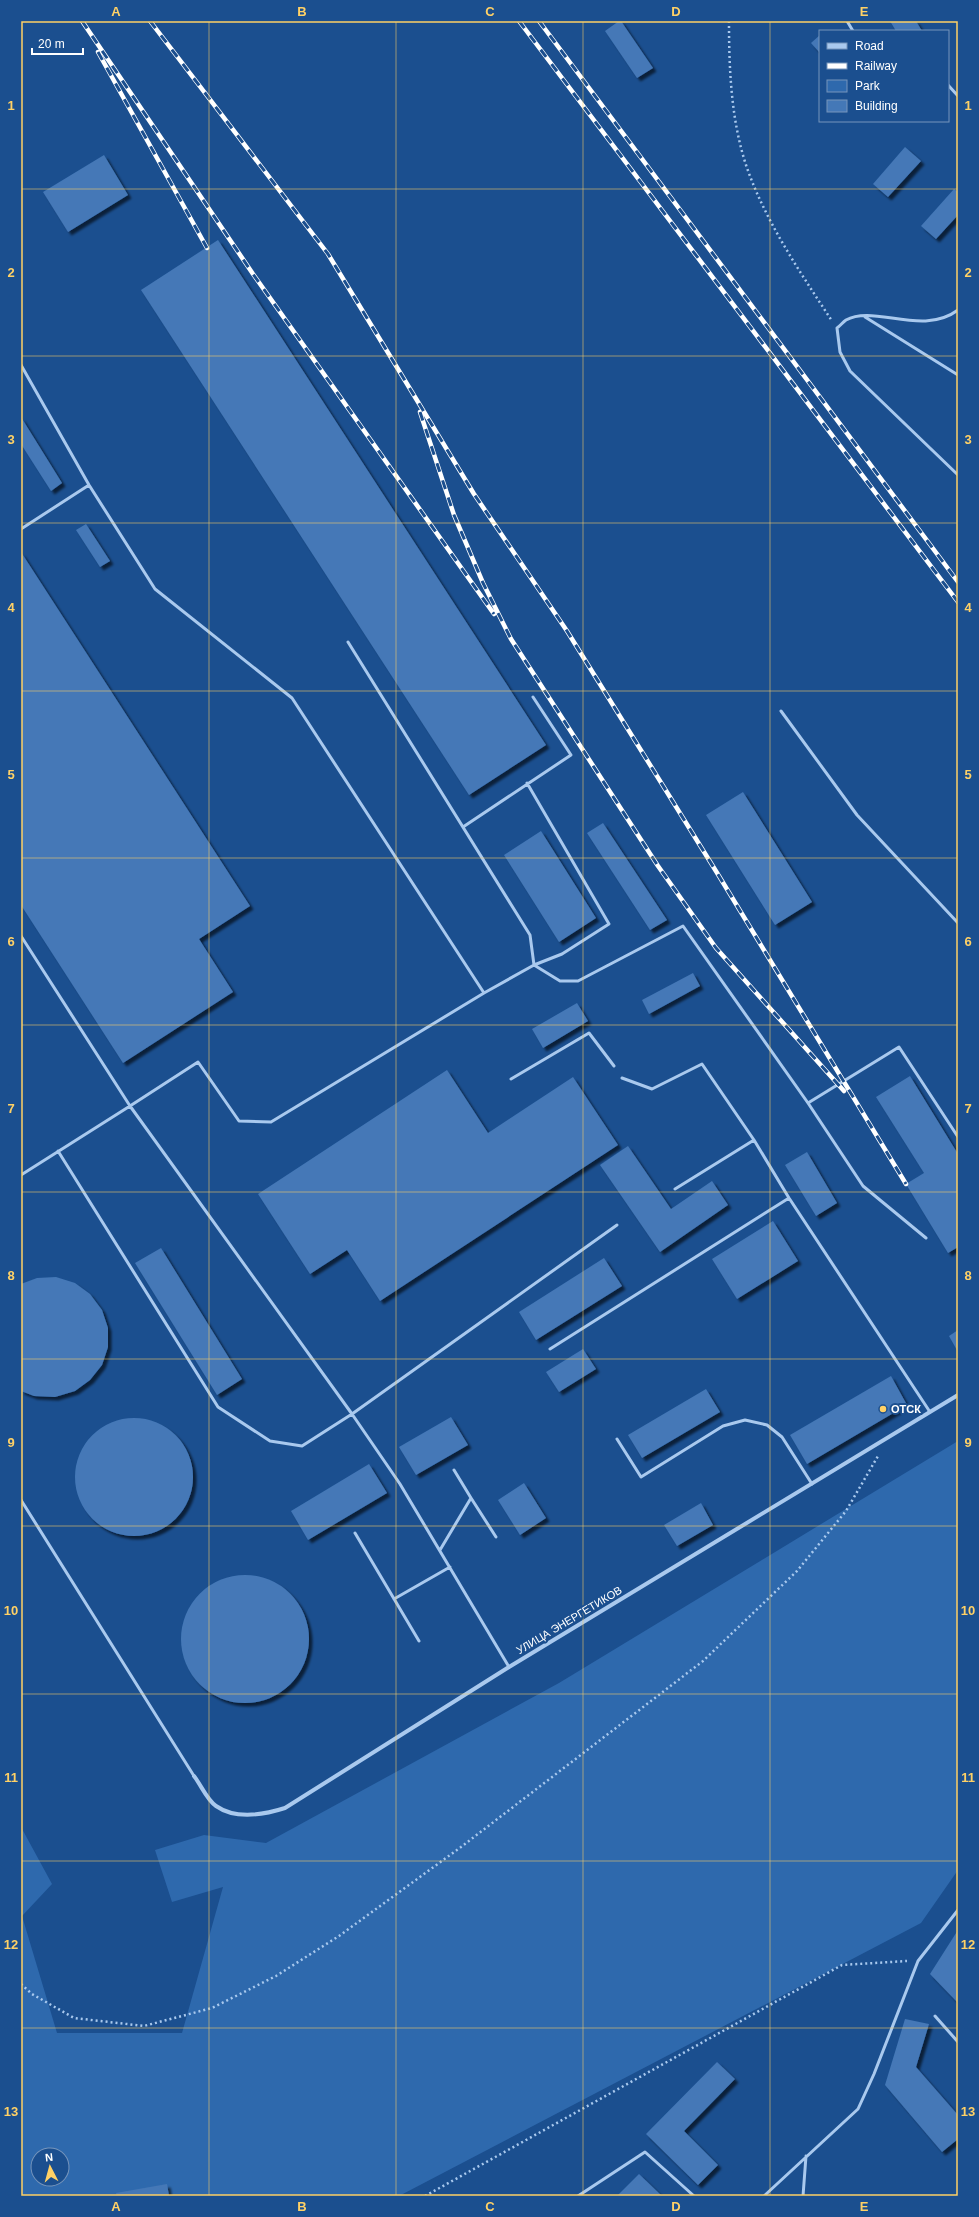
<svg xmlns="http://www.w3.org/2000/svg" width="979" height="2217" font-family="Arial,sans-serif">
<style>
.green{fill:#2e69ad;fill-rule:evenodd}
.building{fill:#4478b7;filter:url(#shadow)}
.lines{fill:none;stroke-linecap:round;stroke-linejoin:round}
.path{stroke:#a9c9ee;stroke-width:2.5;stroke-dasharray:2 3;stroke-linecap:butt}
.service{stroke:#a9c9ee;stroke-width:3}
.minor{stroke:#a9c9ee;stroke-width:4}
.rail-casing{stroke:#fff;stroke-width:4.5}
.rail{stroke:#1b4f8f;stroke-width:3;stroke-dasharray:9;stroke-linecap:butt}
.grid{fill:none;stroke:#ffd166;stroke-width:1;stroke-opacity:0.55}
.poi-dot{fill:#ffd166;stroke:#1b4f8f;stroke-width:1.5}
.labels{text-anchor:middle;stroke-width:4;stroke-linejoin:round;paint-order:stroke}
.poi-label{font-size:11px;font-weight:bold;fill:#fff;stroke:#1b4f8f;text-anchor:start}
.street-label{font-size:11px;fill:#fff;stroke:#1b4f8f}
.neatline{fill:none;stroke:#ffd166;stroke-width:1.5}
.grid-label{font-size:13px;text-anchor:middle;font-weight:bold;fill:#ffd166}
</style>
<defs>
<filter id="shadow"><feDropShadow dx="3.5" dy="3.5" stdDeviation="1" flood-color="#0009"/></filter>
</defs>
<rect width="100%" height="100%" fill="#1b4f8f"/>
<path class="green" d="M958 1441V1870L921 1923 399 2196H21V1827L52 1884 22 1916 57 2033H182L223 1887 172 1902 155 1850 204 1835 266 1843 559 1683ZM38 2155H62V2179H38Z"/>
<path class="building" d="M619 21H621L653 68 637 78 605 31Z
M890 21H916L922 31H896Z
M820 35V53L811 43Z
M905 147 921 161 888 197 873 184Z
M104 155 128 195 68 232 43 192Z
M954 189 958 192V215L936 239 921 226Z
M218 240 546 745 469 795 141 290Z
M21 417 62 483 51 491 21 444Z
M86 524 110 561 100 567 76 530Z
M21 552 250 906 199 939 233 992 123 1063 21 905Z
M743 792 812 902 775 925 706 815Z
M603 823 667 920 650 930 587 833Z
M541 831 596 918 559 942 504 855Z
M693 973 700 986 649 1014 642 1000Z
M577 1003 588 1021 543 1048 532 1029Z
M447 1070 488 1133 573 1077 618 1145 380 1301 347 1250 310 1274 258 1194Z
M910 1076 958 1154V1247L948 1253 906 1184 924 1173 876 1097Z
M628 1146 671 1209 712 1181 728 1205 660 1252 600 1165Z
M807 1152 837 1203 816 1216 785 1165Z
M773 1221 798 1261 737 1299 712 1259Z
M161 1248 242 1379 217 1395 135 1263Z
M604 1258 622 1286 536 1340 519 1312Z
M56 1277 75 1283 90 1294 102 1310 108 1328V1347L102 1365 90 1380 75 1391 55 1397 34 1396 21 1391V1284L37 1278Z
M958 1330V1352L949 1336Z
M583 1349 596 1369 559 1392 546 1372Z
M891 1376 907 1405 807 1464 790 1435Z
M706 1389 720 1412 642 1458 628 1435Z
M451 1417 468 1445 416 1475 399 1447Z
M75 1477a59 59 0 1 1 118 0a59 59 0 1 1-118 0Z
M369 1464 387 1493 308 1540 291 1511Z
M524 1483 546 1518 520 1535 498 1500Z
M701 1503 713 1525 677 1546 664 1525Z
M181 1639a64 64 0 1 1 128 0a64 64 0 1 1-128 0Z
M958 1930V2003L930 1974Z
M905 2019 929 2024 916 2067 958 2115V2139L942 2152 885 2085Z
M717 2062 735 2079 684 2131 718 2165 698 2185 646 2134Z
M639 2174 662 2196H617Z
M167 2184 169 2196H117L116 2193Z"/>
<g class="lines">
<path class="path" d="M729 21C729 69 731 119 746 165 765 221 800 272 832 321
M21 1984 32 1994 74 2018 144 2026 212 2008 276 1976 339 1936 461 1847 703 1661 797 1571 846 1511 878 1456
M425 2196 842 1965 907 1961"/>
<path class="service" d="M847 21 853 31
M948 85 958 96
M958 310C922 337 874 304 846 320 843 322 840 326 837 328L840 352 850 371 958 475
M865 317 958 375
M21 365 89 485 155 589 292 698 484 993
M21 529 89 485
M348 642 530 935 534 965 562 954 609 924 527 783
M781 711 857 815 958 923
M463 827 571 755 533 697
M21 936 130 1106 198 1062 239 1121 271 1122 484 993 534 965 560 981H578L683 926 808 1103 863 1186 926 1238
M622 1078 652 1089 702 1064 754 1140 789 1198 930 1412
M511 1079 589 1033 614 1066
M808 1103 899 1047 958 1137
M58 1151 218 1407 270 1441 302 1446 352 1414 617 1225
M21 1175 130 1106 352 1414 400 1484 509 1667
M675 1189 754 1140
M550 1349 789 1198
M617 1439 641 1477 723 1426 745 1420 767 1425 782 1437 812 1484
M471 1498 496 1537
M21 1500 194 1776
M355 1533 419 1641
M440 1550 471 1498 454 1470
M394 1599 450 1567
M935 2016 958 2042
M578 2196 645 2152 694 2196
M764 2196 858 2109 874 2074 918 1961 958 1910
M803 2196 806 2156"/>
<path class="minor" d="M194 1776C201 1785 207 1800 216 1806 236 1820 263 1815 285 1808L509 1667 958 1395"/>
<g class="rail-casing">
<path id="rail" d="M82 21 253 274 494 614
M150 21 328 254 474 494 567 631 719 876 906 1184
M519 21 958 602
M539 21 958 582
M98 52 207 248
M420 412 454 515 483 583 511 639 658 866 716 948 844 1091"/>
</g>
<use href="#rail" class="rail"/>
</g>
<path class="grid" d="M209 21V2196M396 21V2196M583 21V2196M770 21V2196M21 189H958M21 356H958M21 523H958M21 691H958M21 858H958M21 1025H958M21 1192H958M21 1359H958M21 1526H958M21 1694H958M21 1861H958M21 2028H958"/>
<circle class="poi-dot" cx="883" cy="1409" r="4"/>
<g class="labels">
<g class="poi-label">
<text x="891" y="1413">ОТСК</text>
</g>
<g class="street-label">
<text transform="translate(569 1620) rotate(-31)" y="4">УЛИЦА ЭНЕРГЕТИКОВ</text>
</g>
</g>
<rect width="979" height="2217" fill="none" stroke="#1b4f8f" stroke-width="44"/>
<rect x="819" y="30" width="130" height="92" fill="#1b4f8f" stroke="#7695bc"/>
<rect x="827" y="43" width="20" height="6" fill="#a9c9ee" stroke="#7695bc"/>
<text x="855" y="50" font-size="12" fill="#ffffff">Road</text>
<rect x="827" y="63" width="20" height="6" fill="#ffffff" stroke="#7695bc"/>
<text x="855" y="70" font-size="12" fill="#ffffff">Railway</text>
<rect x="827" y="80" width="20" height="12" fill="#2e69ad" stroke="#7695bc"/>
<text x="855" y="90" font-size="12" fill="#ffffff">Park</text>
<rect x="827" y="100" width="20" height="12" fill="#4478b7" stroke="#7695bc"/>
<text x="855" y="110" font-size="12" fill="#ffffff">Building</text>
<g transform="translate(50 2167) rotate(354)"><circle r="19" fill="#1b4f8f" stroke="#7695bc"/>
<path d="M0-3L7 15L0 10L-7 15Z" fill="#ffd166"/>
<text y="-6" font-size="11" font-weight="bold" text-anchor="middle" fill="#ffffff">N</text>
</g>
<path d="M32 48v6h51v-6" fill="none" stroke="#ffffff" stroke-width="2"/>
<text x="38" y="48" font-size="12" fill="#ffffff" stroke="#1b4f8f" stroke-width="3" paint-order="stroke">20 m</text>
<rect x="22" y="22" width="935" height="2173" class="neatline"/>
<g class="grid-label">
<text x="116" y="16">A</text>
<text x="302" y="16">B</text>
<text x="490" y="16">C</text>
<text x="676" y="16">D</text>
<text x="864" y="16">E</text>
<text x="11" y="110">1</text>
<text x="968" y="110">1</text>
<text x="11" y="277">2</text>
<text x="968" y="277">2</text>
<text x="11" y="444">3</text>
<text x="968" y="444">3</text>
<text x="11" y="612">4</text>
<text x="968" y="612">4</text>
<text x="11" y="779">5</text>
<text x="968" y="779">5</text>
<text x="11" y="946">6</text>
<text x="968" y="946">6</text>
<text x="11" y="1113">7</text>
<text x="968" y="1113">7</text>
<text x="11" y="1280">8</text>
<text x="968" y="1280">8</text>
<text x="11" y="1447">9</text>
<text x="968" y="1447">9</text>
<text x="11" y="1615">10</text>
<text x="968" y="1615">10</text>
<text x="11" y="1782">11</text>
<text x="968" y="1782">11</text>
<text x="11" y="1949">12</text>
<text x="968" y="1949">12</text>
<text x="11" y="2116">13</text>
<text x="968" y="2116">13</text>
<text x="116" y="2211">A</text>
<text x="302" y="2211">B</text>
<text x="490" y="2211">C</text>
<text x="676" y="2211">D</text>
<text x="864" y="2211">E</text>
</g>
</svg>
